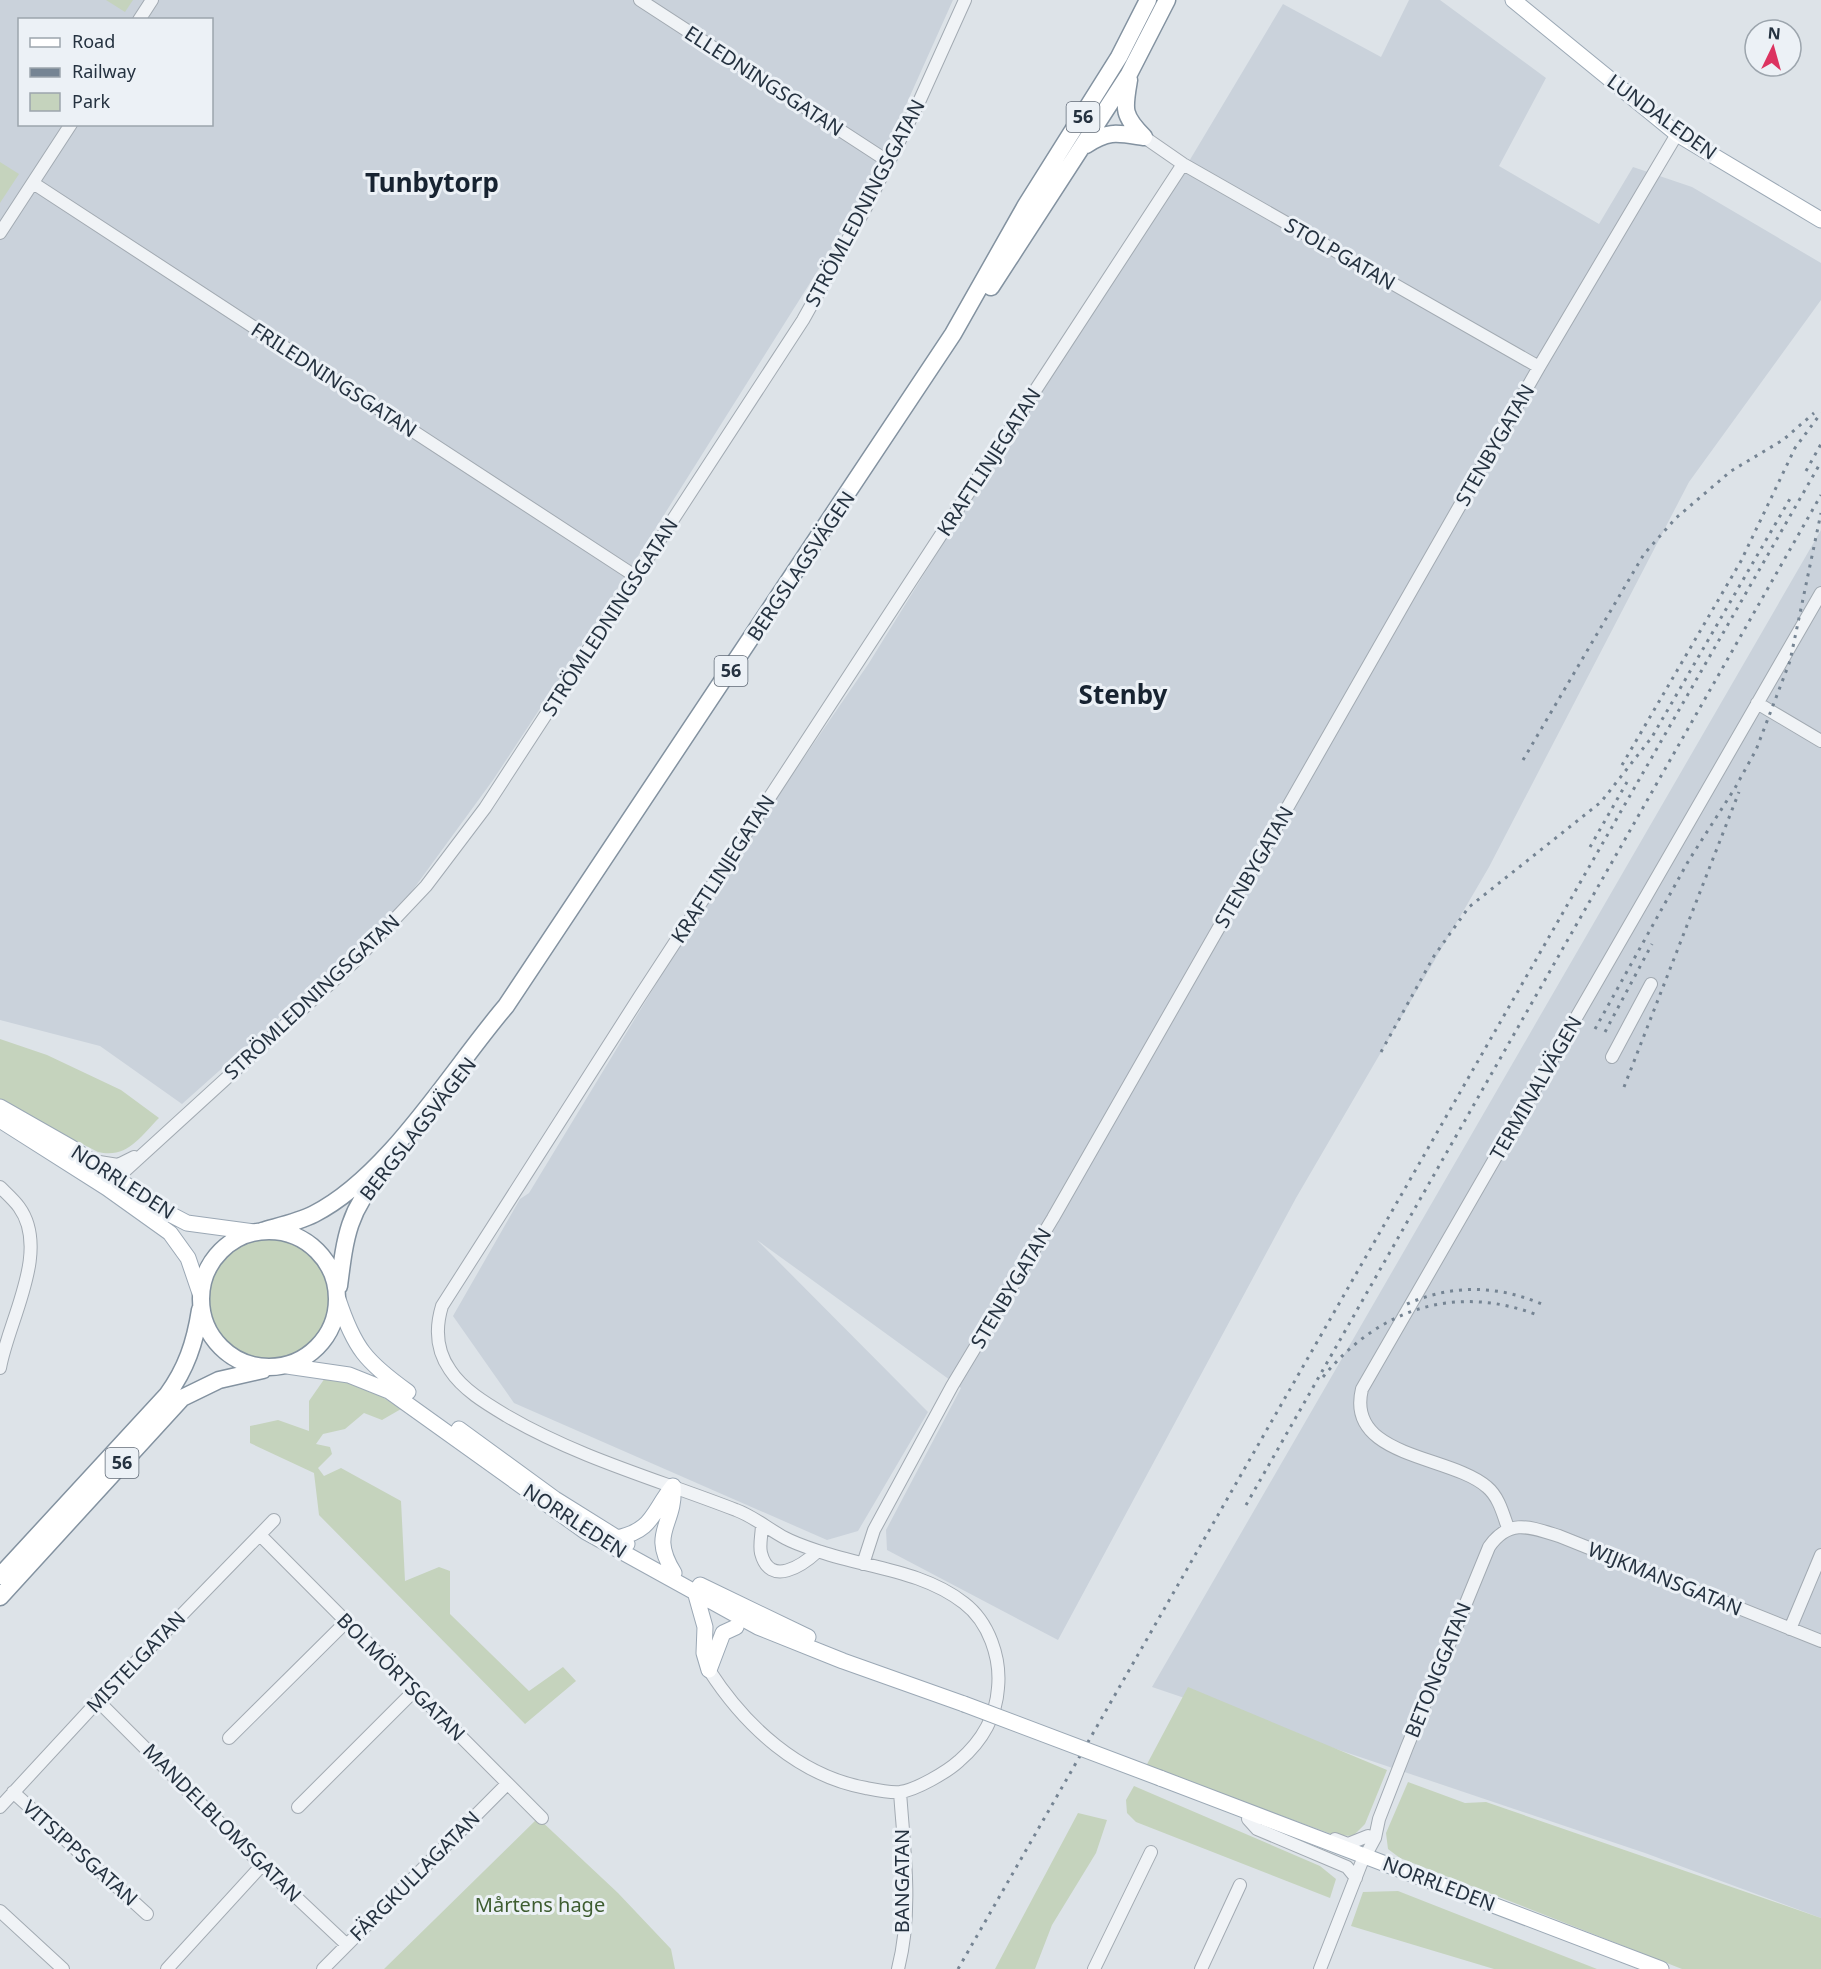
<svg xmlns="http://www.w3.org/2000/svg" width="1821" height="1969" font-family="'Noto Sans',sans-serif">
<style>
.built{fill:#cad2db;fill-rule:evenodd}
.green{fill:#c5d3bd}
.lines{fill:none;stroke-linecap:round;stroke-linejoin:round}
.minor-casing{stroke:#a2aab2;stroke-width:14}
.major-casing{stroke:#9ba8b5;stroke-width:17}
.highway-casing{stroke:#8392a0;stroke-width:19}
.minor{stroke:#f0f3f6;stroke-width:12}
.major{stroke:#fff;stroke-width:15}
.highway{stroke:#fff;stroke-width:16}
.rail{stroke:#758493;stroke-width:3;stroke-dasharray:3 6;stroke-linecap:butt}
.major-bridge-casing{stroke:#9ba8b5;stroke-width:17;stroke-linecap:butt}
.major-bridge{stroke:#fff;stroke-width:15}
.labels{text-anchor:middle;stroke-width:6;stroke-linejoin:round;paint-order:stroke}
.shield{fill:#ecf1f6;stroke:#616b77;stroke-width:1.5}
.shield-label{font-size:18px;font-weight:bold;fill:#253240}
.street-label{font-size:20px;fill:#253240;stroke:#ecf1f6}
.park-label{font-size:20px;fill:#3e5d31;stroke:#ecf1f6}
.district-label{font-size:26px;font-weight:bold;fill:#172331;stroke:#ecf1f6}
</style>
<rect width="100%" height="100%" fill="#dde3e8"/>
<path class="built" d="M0 0H953L866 194 589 634 493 780 396 913 182 1104 100 1046 0 1020ZM20 20H212V124H20Z
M1409 0H1440L1546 78 1499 166 1599 224 1633 167 1692 187 1821 263V300L1689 482 1489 867 1296 1198 1058 1640 887 1550 886 1530 961 1388 757 1240 928 1412 858 1531 827 1540 514 1403 453 1316 520 1199 529 1193 715 887 869 663 978 487 1188 163 1283 4 1381 57Z
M1821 530V1918L1645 1853 1152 1687Z"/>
<path class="green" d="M106 0H133L125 12Z
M0 162 19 174 0 203Z
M0 1039 47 1055 121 1090 159 1118C140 1137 127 1159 98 1152L0 1102Z
M208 1299a62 62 0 1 1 124 0a62 62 0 1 1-124 0Z
M325 1378 362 1384 401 1409 382 1420 364 1413 345 1429 323 1434 316 1444 330 1447 332 1454 318 1468 324 1476 341 1468 401 1501 405 1581 439 1567 450 1571V1614L529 1691 563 1667 576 1681 525 1724 319 1515 314 1473 250 1443V1426L278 1420 309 1431V1401Z
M1188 1687 1387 1770 1365 1824 1353 1836 1334 1835 1146 1766Z
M1408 1782 1465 1803 1486 1802 1821 1918V1969H1682L1400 1858 1388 1849 1386 1833Z
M1134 1786 1320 1866 1336 1879 1330 1898 1136 1822 1127 1813 1126 1800Z
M1078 1813 1107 1820 1096 1853 1052 1925 1035 1969H995Z
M538 1818 618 1893 671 1949 675 1969H384Z
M1398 1891 1597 1969H1494L1351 1926 1363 1892Z"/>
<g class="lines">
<g class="minor-casing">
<path id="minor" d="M640 0 889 162
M139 20 152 0
M1144 137 1183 164 1539 367
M33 183 635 576
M0 233 71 124
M1757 703 1821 741
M1612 1057 1651 984
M93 1161 118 1165 134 1157
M117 1178 356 960 426 886 485 808 803 320 866 207 919 102 965 0
M0 1187C6 1193 14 1200 19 1207 51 1251 8 1321 0 1368
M762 1524C762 1533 759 1545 761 1553 770 1588 803 1565 818 1551
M1508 1528C1503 1514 1499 1497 1487 1487 1451 1455 1345 1458 1362 1389L1821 593
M261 1536 542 1818
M863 1564 874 1530 952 1386 1053 1218 1539 367 1677 134
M1790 1629 1821 1555
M709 1670C745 1726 799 1776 866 1788 876 1790 890 1793 900 1792 916 1790 947 1772 959 1761 981 1742 996 1717 998 1688 1001 1658 989 1622 964 1603 923 1571 869 1568 821 1552 809 1548 796 1544 785 1538 768 1529 753 1516 736 1510 659 1480 579 1458 507 1416 487 1404 463 1390 450 1370 436 1350 435 1329 442 1306L640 996 1183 164
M98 1701 262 1865 347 1945
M229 1738 346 1622
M13 1792 147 1914
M0 1807 98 1701 274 1520
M298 1807 414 1691
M1248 1819 1257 1829 1347 1867 1356 1878
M1335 1839 1348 1844 1368 1836
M0 1911 63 1969
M167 1969 262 1865
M323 1969 507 1784
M898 1969C913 1911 904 1850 900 1792
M1094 1969 1151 1852
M1201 1969 1240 1885
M1320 1969 1361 1864 1375 1838 1379 1819 1407 1747 1489 1547C1509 1518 1530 1527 1559 1536L1821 1641"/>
</g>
<g class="major-casing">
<path id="major" d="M1513 0 1677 134 1821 220
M0 1107 72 1148 166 1212 187 1223 254 1232
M0 1120 107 1188 170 1233 188 1258 201 1296
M338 1299C354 1348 366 1362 408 1392
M287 1366 349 1375 389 1391 586 1532 758 1627 843 1661 964 1704
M459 1429 555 1499 627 1544
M673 1486C676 1526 648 1531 674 1573
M616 1538C653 1531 652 1512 673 1486
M700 1585 808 1637
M696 1595 705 1627 704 1653 709 1670
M709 1670 723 1633 736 1627
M1160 1778 1661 1969"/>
</g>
<g class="highway-casing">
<path id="highway" d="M1129 80C1124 109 1122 115 1144 137
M1086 145C1109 130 1117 133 1144 137
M991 287 1129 74 1167 0
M201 1299a68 68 0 1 1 136 0a68 68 0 1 1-136 0Z
M262 1231C279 1226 298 1222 314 1214 389 1176 452 1069 506 1006L953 334 1026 205 1119 57 1148 0
M339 1286C345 1238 348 1210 382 1173
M0 1576 167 1395C186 1369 195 1343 200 1310
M0 1597 182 1398 219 1380 263 1370"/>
</g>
<use href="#minor" class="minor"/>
<use href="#major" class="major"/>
<use href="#highway" class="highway"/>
<path class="rail" d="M1806 471 1821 444
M1523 760 1644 554 1676 518 1731 471 1783 440 1814 413
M1622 765 1741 561 1795 448 1821 413
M1590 847 1627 782
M1595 1029 1689 860 1735 788 1756 750 1790 661 1821 513
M1605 1032 1652 944
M1381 1052 1434 956 1469 907 1601 802 1652 737 1791 497
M1624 1087 1739 792
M1407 1304C1452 1284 1499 1285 1544 1305
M1323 1377C1379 1308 1457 1283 1540 1316
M1246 1505 1821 495
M958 1969 1821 462"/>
<g class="major-bridge-casing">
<path id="major-bridge" d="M964 1704 1160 1778"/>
</g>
<use href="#major-bridge" class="major-bridge"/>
</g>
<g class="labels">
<g class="shield">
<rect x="1066.5" y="102" width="33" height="30" rx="4.5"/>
<rect x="714.5" y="656" width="33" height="30" rx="4.5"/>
<rect x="105.5" y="1448" width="33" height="30" rx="4.5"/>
</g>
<g class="shield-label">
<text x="1083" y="123">56</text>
<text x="731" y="677">56</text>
<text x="122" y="1469">56</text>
</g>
<g class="street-label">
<text transform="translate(764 81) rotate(33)" y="7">ELLEDNINGSGATAN</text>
<text transform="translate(1662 117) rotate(36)" y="7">LUNDALEDEN</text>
<text transform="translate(865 203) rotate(-62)" y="7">STRÖMLEDNINGSGATAN</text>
<text transform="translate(1340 254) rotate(30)" y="7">STOLPGATAN</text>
<text transform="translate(334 380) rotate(33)" y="7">FRILEDNINGSGATAN</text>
<text transform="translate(1495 445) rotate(-60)" y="7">STENBYGATAN</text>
<text transform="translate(989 462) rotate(-57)" y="7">KRAFTLINJEGATAN</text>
<text transform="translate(801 566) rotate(-56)" y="7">BERGSLAGSVÄGEN</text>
<text transform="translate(610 617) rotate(-57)" y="7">STRÖMLEDNINGSGATAN</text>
<text transform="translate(1254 867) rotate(-60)" y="7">STENBYGATAN</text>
<text transform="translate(723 869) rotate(-57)" y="7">KRAFTLINJEGATAN</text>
<text transform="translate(312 997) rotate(-43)" y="7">STRÖMLEDNINGSGATAN</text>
<text transform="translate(1536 1088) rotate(-60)" y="7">TERMINALVÄGEN</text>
<text transform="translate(418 1129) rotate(-52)" y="7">BERGSLAGSVÄGEN</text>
<text transform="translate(123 1182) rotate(33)" y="7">NORRLEDEN</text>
<text transform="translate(1011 1288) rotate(-59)" y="7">STENBYGATAN</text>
<text transform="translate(575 1521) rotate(33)" y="7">NORRLEDEN</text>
<text transform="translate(1665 1579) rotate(22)" y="7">WIJKMANSGATAN</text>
<text transform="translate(136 1662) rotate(-46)" y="7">MISTELGATAN</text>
<text transform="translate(1438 1670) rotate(-68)" y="7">BETONGGATAN</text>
<text transform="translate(401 1677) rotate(45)" y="7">BOLMÖRTSGATAN</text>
<text transform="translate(222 1823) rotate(45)" y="7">MANDELBLOMSGATAN</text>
<text transform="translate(80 1853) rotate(42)" y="7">VITSIPPSGATAN</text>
<text transform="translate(415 1876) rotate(-45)" y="7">FÄRGKULLAGATAN</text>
<text transform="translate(902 1881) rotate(-90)" y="7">BANGATAN</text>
<text transform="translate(1439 1884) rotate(21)" y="7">NORRLEDEN</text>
</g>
<g class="park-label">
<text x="540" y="1912">Mårtens hage</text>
</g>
<g class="district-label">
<text x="432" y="192">Tunbytorp</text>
<text x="1123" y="704">Stenby</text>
</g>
</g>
<rect x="18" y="18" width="195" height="108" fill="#ecf1f6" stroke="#9ca5ad" stroke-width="1.5"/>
<rect x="30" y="38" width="30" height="9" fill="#ffffff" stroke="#9ca5ad" stroke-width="1.5"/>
<text x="72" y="48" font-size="18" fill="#253240">Road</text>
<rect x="30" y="68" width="30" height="9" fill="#758493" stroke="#9ca5ad" stroke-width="1.5"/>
<text x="72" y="78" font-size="18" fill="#253240">Railway</text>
<rect x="30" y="93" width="30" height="18" fill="#c5d3bd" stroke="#9ca5ad" stroke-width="1.5"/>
<text x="72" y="108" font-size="18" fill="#253240">Park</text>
<g transform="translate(1773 48) rotate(5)"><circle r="28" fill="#ecf1f6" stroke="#9ca5ad" stroke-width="1.5"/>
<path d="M0-4.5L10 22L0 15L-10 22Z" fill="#dc3360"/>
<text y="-9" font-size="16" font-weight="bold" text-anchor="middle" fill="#253240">N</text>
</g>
</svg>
